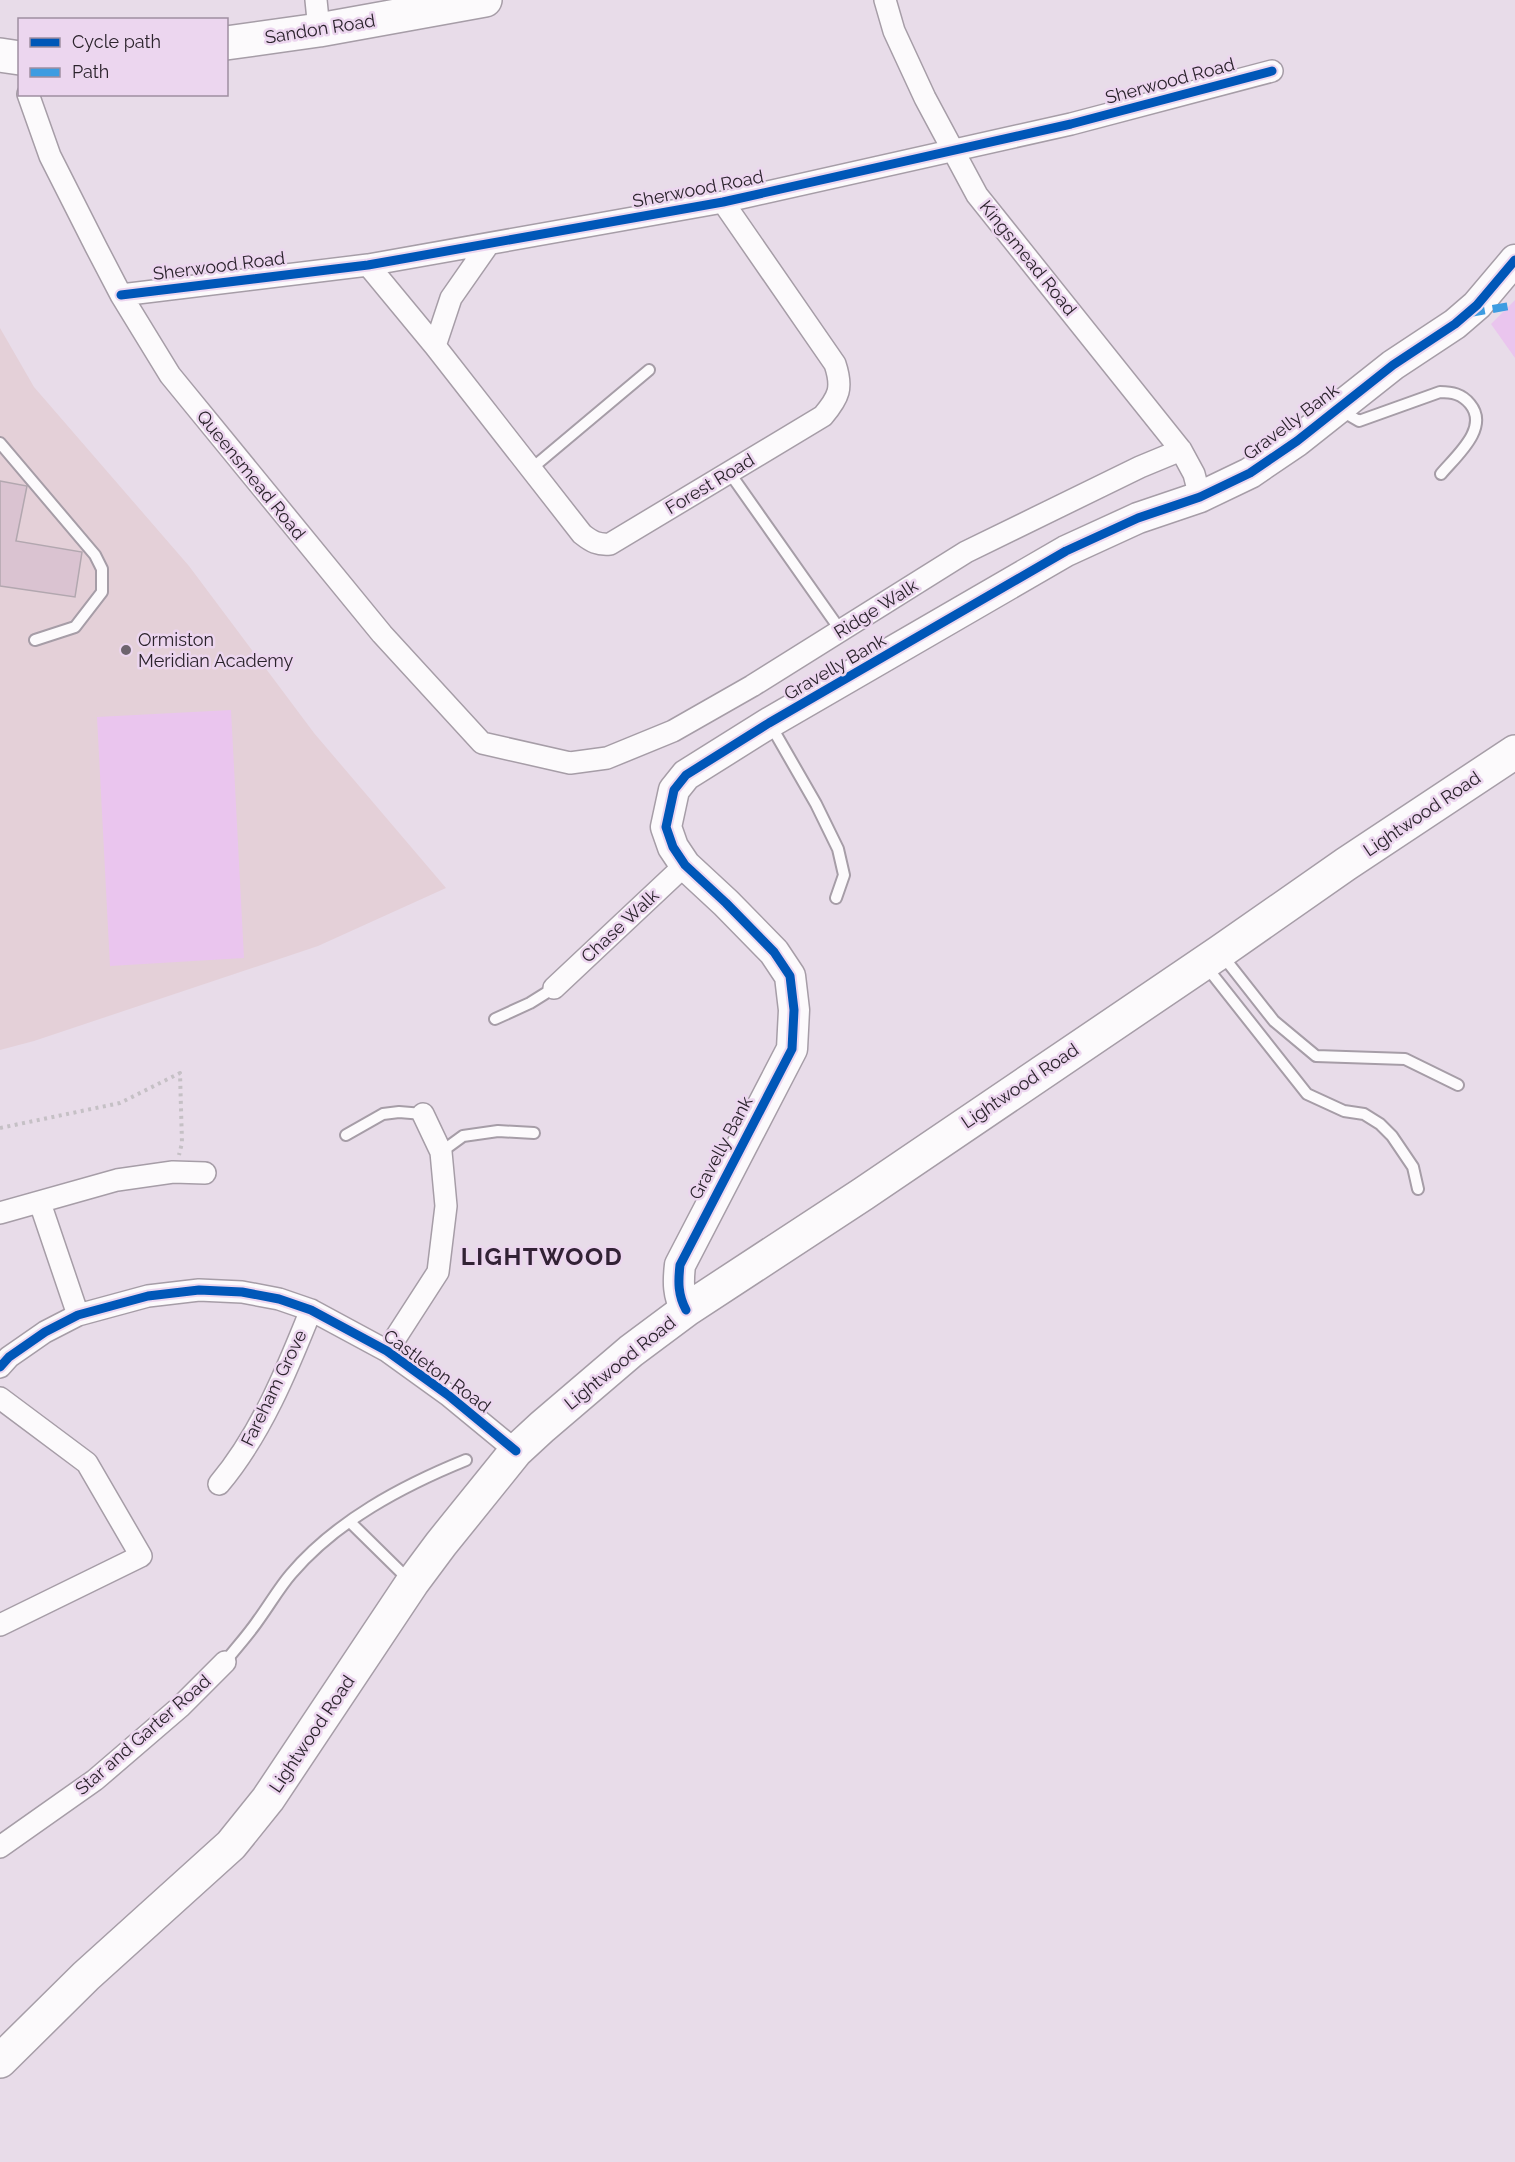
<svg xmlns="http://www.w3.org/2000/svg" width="1515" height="2162" font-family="Raleway,sans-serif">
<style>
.education{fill:#e4d0d8}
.green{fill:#eac5ee}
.building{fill:#dac3d1;stroke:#b2a7af;stroke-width:1.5}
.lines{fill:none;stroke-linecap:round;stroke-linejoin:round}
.lane-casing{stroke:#a69da7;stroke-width:14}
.street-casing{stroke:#a69da7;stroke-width:24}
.secondary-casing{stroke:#a69da7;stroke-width:33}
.primary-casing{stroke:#a69da7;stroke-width:36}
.highway-casing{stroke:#a69da7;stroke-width:36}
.path{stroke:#c5c0c5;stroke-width:4;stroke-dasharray:3 4.5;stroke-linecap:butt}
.lane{stroke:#fcfafc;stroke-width:10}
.street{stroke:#fcfafc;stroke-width:21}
.secondary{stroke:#fcfafc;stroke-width:30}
.primary{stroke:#fcfafc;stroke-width:33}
.highway{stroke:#fcfafc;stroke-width:33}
.quiet{stroke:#3d9ce1;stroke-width:8;stroke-dasharray:15 8;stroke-linecap:butt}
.cycleway-casing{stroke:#ecd6ef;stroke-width:13}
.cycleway{stroke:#0057b8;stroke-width:9}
.poi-dot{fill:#6d646e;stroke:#ecd6ef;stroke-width:2}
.labels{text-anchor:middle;stroke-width:5;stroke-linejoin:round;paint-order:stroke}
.street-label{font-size:18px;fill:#2b232c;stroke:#ecd6ef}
.poi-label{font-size:18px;fill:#2b232c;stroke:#ecd6ef;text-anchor:start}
.district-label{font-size:24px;font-weight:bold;letter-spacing:1.5px;fill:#322235;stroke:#ecd6ef}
</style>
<rect width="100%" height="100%" fill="#e8dce9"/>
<path class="education" d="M0 328 34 387 189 566 314 733 446 888 318 946 34 1041 0 1050Z"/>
<path class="green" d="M1515 300V358L1491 324Z
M231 710 244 958 110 966 97 717Z"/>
<path class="building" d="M0 481 27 486 16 541 82 552 75 597 0 586Z"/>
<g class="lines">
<g class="lane-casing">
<path id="lane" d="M1340 410 1359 421 1440 392C1452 392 1462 394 1470 404 1490 428 1456 456 1441 474
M0 443 95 555 102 569V592L75 627 35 640
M531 469 649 370
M729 472 841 631
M770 724 816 804 838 849 844 875 836 898
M1222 955 1274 1021 1316 1056 1405 1059 1458 1085
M1205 965 1307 1094 1344 1111 1364 1114 1380 1124 1392 1136 1413 1167 1418 1189
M495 1019 530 1003 554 988
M346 1135 383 1114 399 1112 423 1114
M441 1152 463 1136 498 1131 534 1133
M350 1522 410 1581
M225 1662C236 1648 249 1634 259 1619 270 1604 279 1588 291 1574 336 1521 402 1486 466 1460"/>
</g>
<g class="street-casing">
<path id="street" d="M316 0 319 30
M885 0 894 31 925 98 977 195 1181 450 1194 474 1200 497
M28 94 50 156 96 247 121 295 170 375 382 634 482 743 570 763 607 758 673 731 752 686 966 552 1140 467 1181 450
M368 265 435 346 582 534C592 542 598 545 610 544L823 416C839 397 843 388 835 364L723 202
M121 295 368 265 723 202 1071 124 1272 71
M435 346 451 298 488 245
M554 988 685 865
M40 1203 78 1315
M0 1213 117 1180 173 1172 205 1173
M387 1351 438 1272 446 1206 441 1152 423 1114
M0 1367 9 1357 45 1332 78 1315 148 1296 199 1290 242 1292 279 1299 311 1310 387 1351 448 1395 516 1451
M0 1398 87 1463 141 1556 0 1625
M219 1484C261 1434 287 1370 311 1310
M0 1847 95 1780 180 1707 225 1662"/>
</g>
<g class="secondary-casing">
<path id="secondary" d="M686 1310C678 1295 678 1282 680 1265L792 1049 794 1010 790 976 774 952 726 903 685 865 673 847 666 827 674 790 686 775 769 723 1066 551 1138 518 1200 497 1250 473 1297 441 1393 365 1455 324 1477 305 1515 260"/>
</g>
<g class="primary-casing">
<path id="primary" d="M0 2061 86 1976 231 1845 268 1799 412 1583 441 1544 516 1451 542 1427 631 1351 686 1310 863 1194 1220 952 1346 864 1515 752"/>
</g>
<g class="highway-casing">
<path id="highway" d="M226 43 319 30 485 0
M0 55 20 58"/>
</g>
<path class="path" d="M0 1128 120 1103 180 1073 182 1143 179 1155"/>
<use href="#lane" class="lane"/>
<use href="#street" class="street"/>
<use href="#secondary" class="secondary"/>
<use href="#primary" class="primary"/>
<use href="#highway" class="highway"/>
<path class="quiet" d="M1470 313 1515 305"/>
<g class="cycleway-casing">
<path id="cycleway" d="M121 295 368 265 723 202 1071 124 1272 71
M686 1310C678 1295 678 1282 680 1265L792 1049 794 1010 790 976 774 952 726 903 685 865 673 847 666 827 674 790 686 775 769 723 1066 551 1138 518 1200 497 1250 473 1297 441 1393 365 1455 324 1477 305 1515 260
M0 1367 9 1357 45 1332 78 1315 148 1296 199 1290 242 1292 279 1299 311 1310 387 1351 448 1395 516 1451"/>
</g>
<use href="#cycleway" class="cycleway"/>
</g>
<circle class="poi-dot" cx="126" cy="650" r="6"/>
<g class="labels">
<g class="street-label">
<text transform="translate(320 29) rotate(-9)" y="6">Sandon Road</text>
<text transform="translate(1170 81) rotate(-15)" y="6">Sherwood Road</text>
<text transform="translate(698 189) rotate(-11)" y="6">Sherwood Road</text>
<text transform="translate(1028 258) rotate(51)" y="6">Kingsmead Road</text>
<text transform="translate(219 266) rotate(-7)" y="6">Sherwood Road</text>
<text transform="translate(1291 422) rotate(-37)" y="6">Gravelly Bank</text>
<text transform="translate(251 475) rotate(51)" y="6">Queensmead Road</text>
<text transform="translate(710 484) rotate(-31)" y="6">Forest Road</text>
<text transform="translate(876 609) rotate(-32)" y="6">Ridge Walk</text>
<text transform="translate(835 667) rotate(-30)" y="6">Gravelly Bank</text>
<text transform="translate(1422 814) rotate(-34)" y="6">Lightwood Road</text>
<text transform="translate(620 926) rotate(-43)" y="6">Chase Walk</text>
<text transform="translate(1020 1086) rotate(-34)" y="6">Lightwood Road</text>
<text transform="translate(721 1148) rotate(-62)" y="6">Gravelly Bank</text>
<text transform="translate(620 1363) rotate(-39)" y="6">Lightwood Road</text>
<text transform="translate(437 1371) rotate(36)" y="6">Castleton Road</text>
<text transform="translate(274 1388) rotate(-64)" y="6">Fareham Grove</text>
<text transform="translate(312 1734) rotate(-56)" y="6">Lightwood Road</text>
<text transform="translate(143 1735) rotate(-41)" y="6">Star and Garter Road</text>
</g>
<g class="poi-label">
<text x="138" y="646">Ormiston<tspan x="138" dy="21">Meridian Academy</tspan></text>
</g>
<g class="district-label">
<text x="542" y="1265">LIGHTWOOD</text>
</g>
</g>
<rect x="18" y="18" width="210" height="78" fill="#ecd6ef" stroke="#9f8ea1" stroke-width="1.5"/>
<rect x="30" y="38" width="30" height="9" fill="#0057b8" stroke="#9f8ea1" stroke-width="1.5"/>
<text x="72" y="48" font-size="18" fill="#2b232c">Cycle path</text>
<rect x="30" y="68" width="30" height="9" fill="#3d9ce1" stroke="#9f8ea1" stroke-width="1.5"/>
<text x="72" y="78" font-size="18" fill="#2b232c">Path</text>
</svg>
